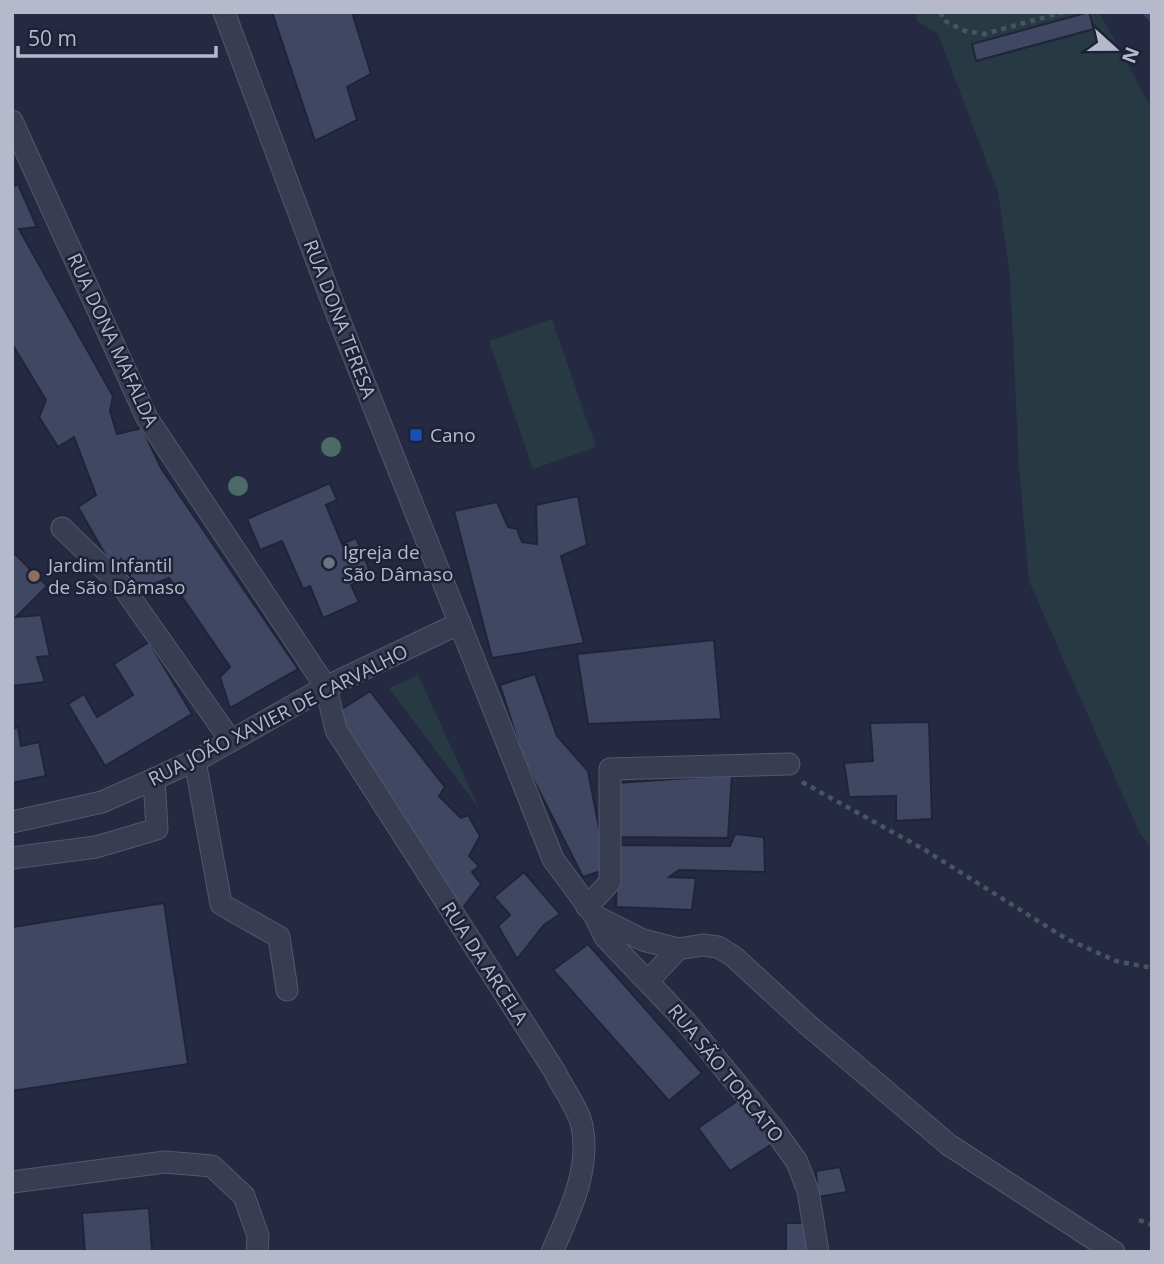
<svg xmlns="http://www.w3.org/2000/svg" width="1164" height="1264" font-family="'Open Sans',sans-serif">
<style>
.green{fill:#273943}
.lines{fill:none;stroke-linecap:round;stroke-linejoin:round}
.stream{stroke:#363e68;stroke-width:8}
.building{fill:#404763;stroke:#202439;stroke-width:2}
.minor-casing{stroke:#54586c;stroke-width:23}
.tertiary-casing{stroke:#54586c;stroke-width:23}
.path{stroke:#455660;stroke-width:4.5;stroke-dasharray:5 5;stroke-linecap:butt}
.minor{stroke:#393d52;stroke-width:21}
.tertiary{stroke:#393d52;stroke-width:21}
.tree{fill:#4c6a66}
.transit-dot{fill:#1a4fb4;stroke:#1e2237;stroke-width:2.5}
.worship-dot{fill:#6b7280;stroke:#1e2237;stroke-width:2.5}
.education-dot{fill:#8d6e63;stroke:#1e2237;stroke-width:2.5}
.labels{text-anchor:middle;stroke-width:5;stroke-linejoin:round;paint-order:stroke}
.street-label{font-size:19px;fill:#b6b9cc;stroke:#1e2237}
.poi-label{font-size:19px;fill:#b6b9cc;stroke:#1e2237;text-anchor:start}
</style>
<rect width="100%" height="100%" fill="#252a42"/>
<path class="green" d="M915 12H1099L1152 109V849L1140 834 1029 581 1019 467 1010 276 998 192 938 34 917 21Z
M552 319 596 447 533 469 489 341Z
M418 675 480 810 389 688Z"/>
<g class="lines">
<path class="stream" d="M1146 12 1152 18"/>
</g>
<path class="building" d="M272 12H352L371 74 347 87 357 120 315 141Z
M1089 12 1094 29 976 61 972 44Z
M18 184 37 227 19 229 113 396 110 411 117 434 142 428 161 468 298 669 230 708 220 677 230 667 169 578 138 590 121 559 113 568 78 507 96 495 74 437 58 447 39 417 46 400 12 344V187Z
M330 483 337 500 326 505 342 544 356 538 372 576 351 585 359 602 323 618 310 586 303 589 282 541 260 550 247 519Z
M578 496 587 545 561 556 584 643 492 658 454 511 497 502 508 527 517 529 522 542 537 544 536 505Z
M12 551 47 586 16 617 41 615 50 656 37 657 45 682 12 686Z
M714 640 721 719 588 724 577 654Z
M149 642 192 714 105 766 68 704 84 694 97 717 133 695 114 664Z
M535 674 557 736 588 771 607 869 583 877 524 761 500 685Z
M370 691 445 787 439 796 461 818 468 815 480 836 469 856 479 866 472 872 481 884 462 909 339 727V711Z
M929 722 932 819 896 821V796L849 797 844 763 873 761 870 723Z
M18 727 21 746 39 742 46 776 12 783V729Z
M732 775 728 838 617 837V783Z
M735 834 764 837 765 872 679 870 669 877 696 878 692 910 616 907 618 845 730 846Z
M524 872 560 914 544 925 517 959 498 926 510 915 494 897Z
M164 903 188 1064 12 1091V927Z
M588 944 702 1073 669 1101 553 970Z
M737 1101 772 1144 730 1171 698 1128Z
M840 1167 847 1192 818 1197 816 1171Z
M149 1208 152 1252H85L82 1213Z
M786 1223H805L808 1252H786Z"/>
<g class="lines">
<g class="minor-casing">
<path id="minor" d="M12 121 147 418 326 687 336 730 555 1072C563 1089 578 1108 582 1126 591 1169 569 1213 552 1252
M62 528 123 587 231 741
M195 761 221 904 279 937 287 990
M12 858 96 847 157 829 154 779
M587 907 610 882V769L789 764
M12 1182 165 1162 212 1166 244 1196 258 1236 257 1252"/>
</g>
<g class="tertiary-casing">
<path id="tertiary" d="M224 12 333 304 553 859 595 916 605 937 686 1022 773 1128 797 1162 808 1191 818 1252
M12 822 102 802 154 779 206 755 326 687 460 623
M595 916 643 940 678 949
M648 981 678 949 703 945 718 947 733 956 808 1025 949 1145 1114 1252"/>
</g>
<path class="path" d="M941 12 943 20 965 31 984 34 1064 12
M802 782 925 850 1065 938 1116 961 1152 968
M1139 1220 1152 1225"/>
<use href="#minor" class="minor"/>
<use href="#tertiary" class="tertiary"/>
</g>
<g class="tree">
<circle cx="331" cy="447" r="10"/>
<circle cx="238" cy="486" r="10"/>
</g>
<rect class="transit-dot" x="409" y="428" width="14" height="14" rx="3.5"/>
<circle class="worship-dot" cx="329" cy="563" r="7"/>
<circle class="education-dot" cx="34" cy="576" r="7"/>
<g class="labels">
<g class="street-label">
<text transform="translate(340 319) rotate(69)" y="7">RUA DONA TERESA</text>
<text transform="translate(113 340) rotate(65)" y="7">RUA DONA MAFALDA</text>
<text transform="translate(278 715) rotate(-27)" y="7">RUA JOÃO XAVIER DE CARVALHO</text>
<text transform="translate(485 963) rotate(57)" y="7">RUA DA ARCELA</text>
<text transform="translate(726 1073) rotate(51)" y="7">RUA SÃO TORCATO</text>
</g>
<g class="poi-label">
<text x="430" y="442">Cano</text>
<text x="343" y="559">Igreja de<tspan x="343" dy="22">São Dâmaso</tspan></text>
<text x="48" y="572">Jardim Infantil<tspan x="48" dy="22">de São Dâmaso</tspan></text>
</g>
</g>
<rect width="1164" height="1264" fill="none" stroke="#b6b9cc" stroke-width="28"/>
<g transform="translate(1115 49) rotate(111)" stroke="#1e2237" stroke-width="5" paint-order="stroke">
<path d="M0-5L12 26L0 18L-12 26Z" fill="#b6b9cc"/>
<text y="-10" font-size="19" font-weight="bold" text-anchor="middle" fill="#b6b9cc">N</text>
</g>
<path d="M18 46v10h198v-10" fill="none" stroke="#b6b9cc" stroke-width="3.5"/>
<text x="28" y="46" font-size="21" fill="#b6b9cc" stroke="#1e2237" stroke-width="5" paint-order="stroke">50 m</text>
</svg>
